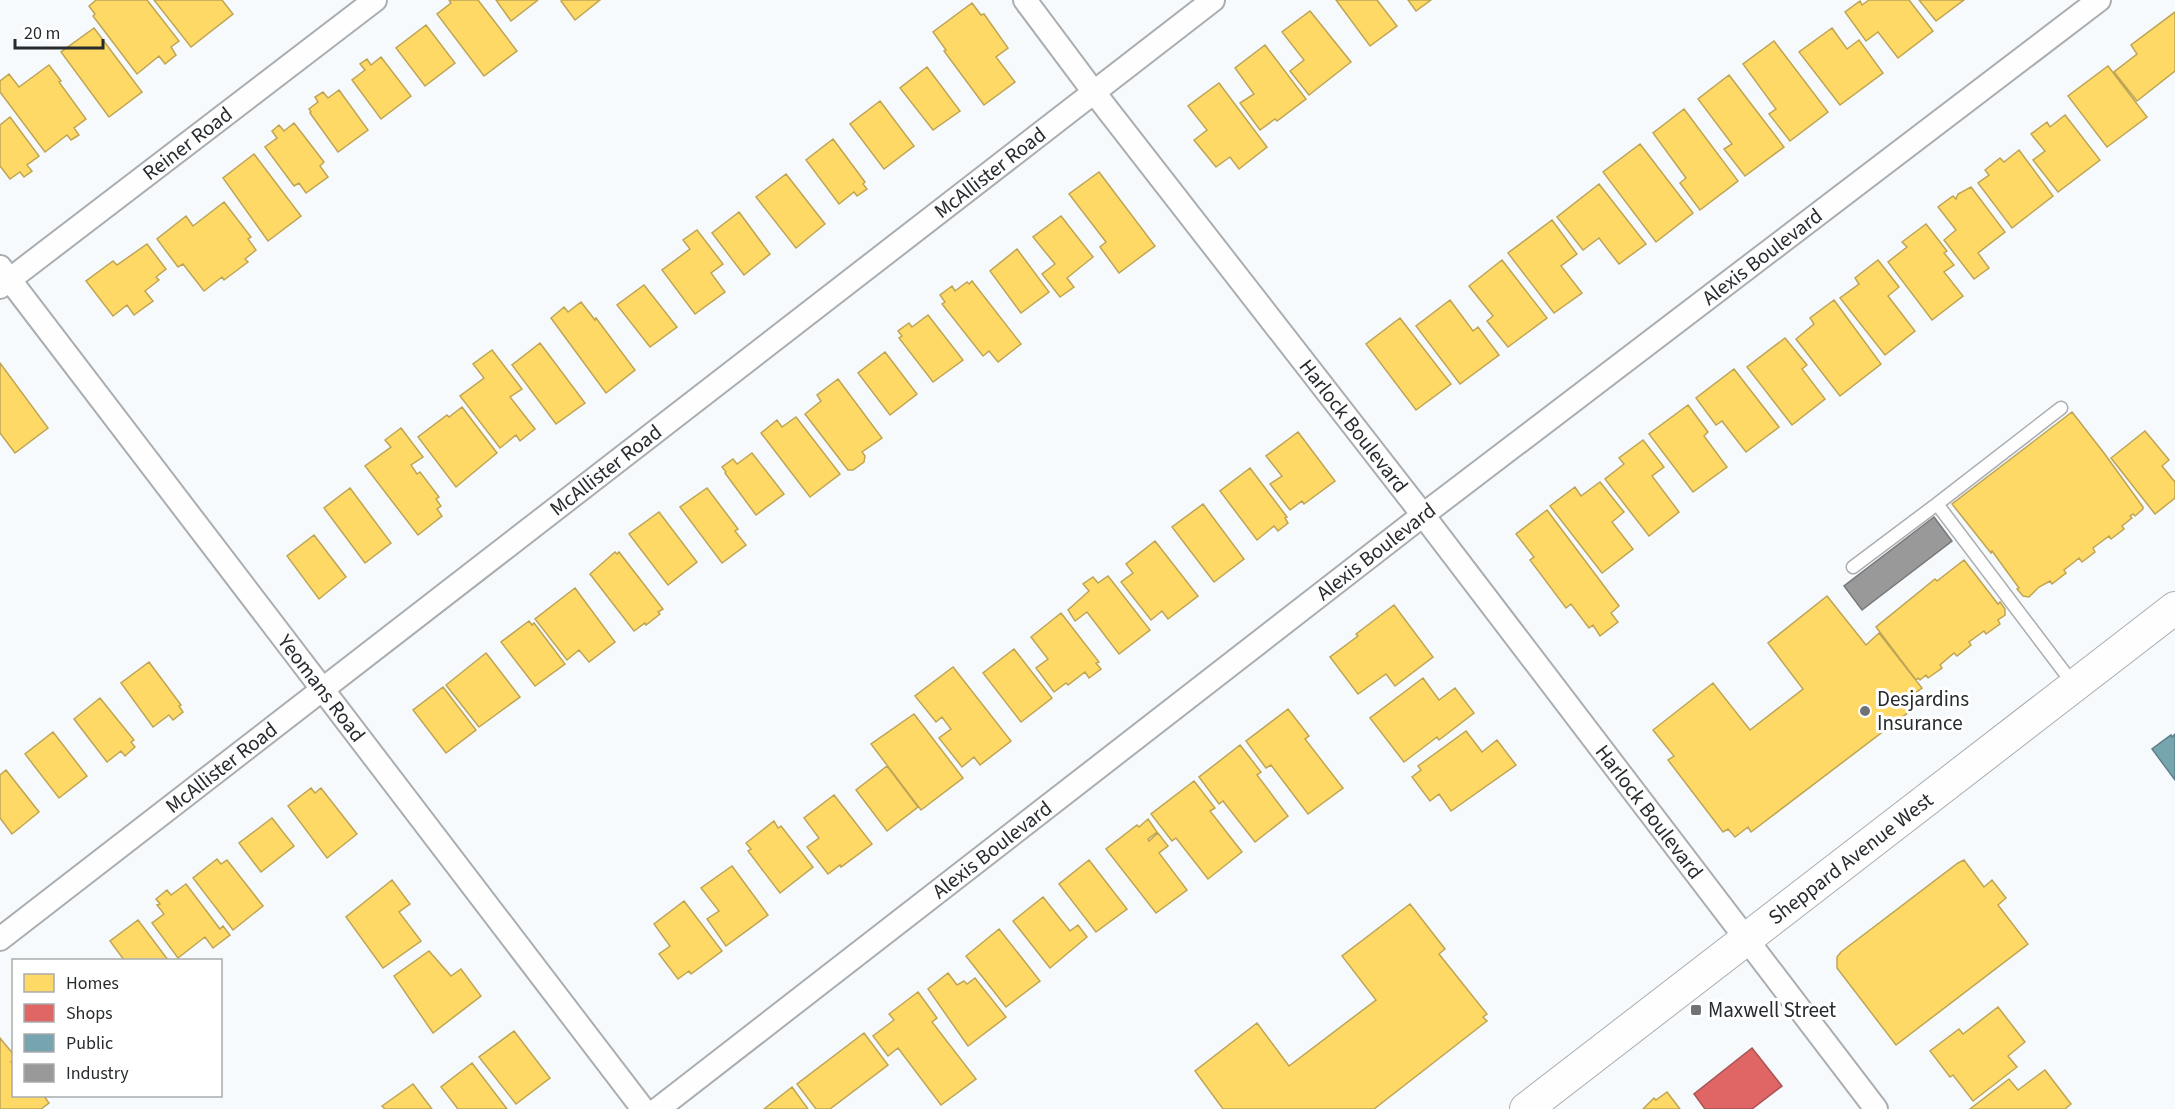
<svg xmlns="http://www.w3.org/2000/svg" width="2175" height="1109" font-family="'Source Sans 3',sans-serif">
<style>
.homes{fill:#ffd966;stroke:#bea555;stroke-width:1.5}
.shops{fill:#e06666;stroke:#a85455;stroke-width:1.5}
.public{fill:#76a5af;stroke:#5e8088;stroke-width:1.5}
.industry{fill:#999;stroke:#777879;stroke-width:1.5}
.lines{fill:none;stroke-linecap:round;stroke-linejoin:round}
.lane-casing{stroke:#abaeb0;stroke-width:15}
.street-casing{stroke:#abaeb0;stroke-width:26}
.secondary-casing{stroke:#abaeb0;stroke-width:34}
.lane{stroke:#fefeff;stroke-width:12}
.street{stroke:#fefeff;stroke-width:22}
.secondary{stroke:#fefeff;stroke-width:32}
.poi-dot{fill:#707375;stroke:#fff;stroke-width:2}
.labels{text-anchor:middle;stroke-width:6;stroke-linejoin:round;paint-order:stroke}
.street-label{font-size:21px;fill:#272b2d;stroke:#fff}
.poi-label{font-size:21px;fill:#272b2d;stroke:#fff;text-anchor:start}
</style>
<rect width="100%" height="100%" fill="#f7fafc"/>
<path class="homes" d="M96 0H147L179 41 171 47 176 55 165 64 159 56 137 74 93 16 95 14 89 6Z
M154 0H222L233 14 191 47Z
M449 0H478L517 51 484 76 437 14 451 3Z
M496 0H538L511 21Z
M562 0H600L575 20 561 1Z
M1336 0H1377L1397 26 1370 46Z
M1408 0H1431L1416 11Z
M1869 0H1909L1933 31 1898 58 1878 32 1866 41 1845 12 1860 1 1862 5Z
M1919 0H1964L1936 21Z
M972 3 981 15 984 14 1008 48 996 57 1015 82 984 105 944 51 946 50 933 32Z
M1310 11 1351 62 1309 95 1290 71 1304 60 1282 32Z
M2175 12V71L2137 101 2114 72 2137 54 2131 45Z
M426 25 455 63 425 86 396 48Z
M94 28 142 92 109 117 61 52Z
M1832 28 1847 49 1859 40 1883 73 1840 105 1799 52Z
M1774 41 1828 112 1790 141 1769 114 1776 109 1743 64Z
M1265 45 1306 99 1277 121 1275 119 1260 130 1240 103 1254 94 1235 68Z
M381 57 411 96 381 119 352 80 365 70 360 64 367 59 371 65Z
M49 65 61 81 59 82 86 119 74 128 79 135 71 140 67 135 45 152 0 92V81L9 74 19 87Z
M2108 66 2147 117 2107 147 2068 96Z
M927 67 960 111 933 130 900 88Z
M1729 75 1784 147 1745 176 1724 149 1732 144 1698 99Z
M1219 83 1267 147 1239 169 1230 157 1216 167 1194 140 1207 130 1188 106Z
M339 90 368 130 338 152 310 113 311 112 309 109 318 102 315 97 323 92 328 98Z
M880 101 914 146 884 169 850 124Z
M1684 109 1738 181 1700 210 1680 183 1686 178 1653 133Z
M2065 115 2100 160 2058 192 2033 160 2045 151 2031 134 2047 122 2050 127Z
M10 117 39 156 27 165 32 171 24 177 20 172 10 179 0 166V125Z
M294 123 324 162 320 166 328 177 306 193 299 183 294 186 265 147 277 138 272 131 279 125 284 131Z
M833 139 865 182 863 184 867 189 857 196 854 192 839 204 806 160Z
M1640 144 1693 213 1656 242 1603 172Z
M2019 150 2053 196 2012 228 1978 183 1989 175 1985 170 2000 158 2004 162Z
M254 154 301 216 268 241 223 178Z
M1099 172 1155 246 1119 273 1100 247 1106 242 1069 194Z
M786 174 825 224 796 248 756 197Z
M1599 184 1646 244 1619 264 1599 238 1583 250 1557 217Z
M1971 187 2005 232 1978 253 1989 268 1974 279 1944 240 1956 230 1938 207 1953 196 1956 199 1958 194Z
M224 202 251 237 248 239 256 250 245 259 248 262 224 280 222 277 204 291 183 264 178 267 157 239 186 216 193 226Z
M739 212 770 254 744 275 712 233Z
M1061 216 1093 257 1067 278 1074 287 1060 297 1042 274 1055 264 1033 237Z
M1552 220 1577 254 1561 266 1582 293 1554 313 1508 253Z
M1926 224 1947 251 1944 253 1954 265 1944 272 1963 296 1932 320 1888 262 1907 247 1902 242Z
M697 230 723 264 711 273 725 292 695 314 662 270 690 249 683 240Z
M147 244 166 269 156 277 159 280 145 291 153 301 134 315 127 305 113 316 86 281 113 261 117 265Z
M1017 249 1049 292 1021 313 990 271Z
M1502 260 1547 318 1508 347 1487 321 1493 316 1469 286Z
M1878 260 1899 287 1888 296 1915 331 1885 355 1840 298 1859 284 1855 278Z
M972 281 1021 344 998 362 989 351 983 356 942 304 945 302 940 295 952 286 955 291 967 282 969 284Z
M644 285 677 327 650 347 617 305Z
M1450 300 1473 331 1478 327 1499 355 1460 384 1416 326Z
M1834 300 1881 364 1840 396 1796 339 1814 324 1810 318Z
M581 302 595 320 596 318 635 370 606 393 551 318 564 307 568 312Z
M928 315 963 360 933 382 899 338 902 336 898 331 909 323 912 327Z
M1400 318 1451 384 1416 410 1366 344Z
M1785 338 1807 365 1802 369 1825 399 1792 425 1747 367Z
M540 343 585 403 556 424 512 365Z
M492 350 522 389 510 397 535 429 520 441 516 435 500 448 460 396 484 378 473 364Z
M885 352 917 394 890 415 858 373Z
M0 363 48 428 15 453 0 433Z
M1734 369 1779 427 1746 452 1722 421 1716 425 1696 398Z
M838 379 882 438 862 452 865 456 864 462 853 470H848L805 414 821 401 817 395Z
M1688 405 1708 432 1704 436 1727 467 1693 492 1649 434Z
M462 407 497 453 456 487 418 437 447 415 449 417Z
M2072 412 2104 453 2143 507V509L2135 516 2133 514 2130 516 2132 518 2122 526 2124 529 2111 539 2109 536 2093 548 2095 552 2082 562 2079 558 2073 563 2064 570 2066 573 2052 584 2050 581 2039 587 2029 597 2023 596 2017 589 2019 588 1992 551 1991 553 1952 504Z
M796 417 840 474 810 497 761 433 777 420 782 427Z
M401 428 423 457 411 465 417 474 420 472 439 497 436 499 441 506 437 509 442 516 418 535 365 466 391 447 385 440Z
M2145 431 2169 460 2162 466 2175 482V498L2155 514 2111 458Z
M1298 432 1335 481 1304 504 1302 501 1290 510 1270 484 1282 476 1266 456Z
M1643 440 1664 467 1652 476 1679 512 1649 536 1605 479 1624 464 1619 458Z
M752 453 784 494 756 515 725 473 726 472 722 467 733 459 737 464Z
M1250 468 1287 517 1285 518 1288 523 1278 531 1274 526 1257 540 1220 491Z
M1600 482 1624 512 1612 522 1633 549 1602 573 1550 506 1575 487 1581 496Z
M350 488 391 543 365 563 324 508Z
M707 488 738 529 735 531 746 545 722 563 680 507Z
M1203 504 1244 559 1214 582 1172 527Z
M1547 510 1619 606 1611 613 1618 622 1600 636 1593 625 1589 628 1571 604 1566 608 1530 560 1534 557 1516 534Z
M659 512 697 562 668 585 629 534Z
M314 535 346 577 319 599 287 556Z
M1155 541 1198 596 1168 619 1162 611 1151 620 1121 582 1133 573 1126 564Z
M615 552 617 554 619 552 663 609 658 612 660 614 646 625 645 623 634 631 590 574Z
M1964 560 1998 604 2000 602 2005 609V615L1998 620 2000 624 1986 634 1984 631 1969 642 1971 645 1957 656 1954 653 1940 665 1942 668 1928 678 1926 675 1920 680 1918 678 1916 680 1876 627 1935 579 1937 581Z
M1108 576 1150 630 1119 654 1087 612 1075 621 1068 610 1089 591 1083 584 1093 577 1098 583Z
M575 588 615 642 589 662 579 650 567 660 535 619Z
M1827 596 1866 645 1879 633 1922 688 1907 699 1914 708 1751 832 1748 827 1735 837 1728 829 1723 832 1668 760 1674 756 1653 730 1713 683 1750 730 1803 689 1768 643Z
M1394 605 1433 657 1395 686 1386 674 1358 694 1330 657 1358 636 1356 634Z
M1061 613 1099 662 1096 663 1101 669 1089 678 1085 672 1068 685 1066 683 1054 692 1036 668 1048 659 1031 637Z
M529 621 532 625 534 623 565 664 535 686 501 642Z
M1014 649 1052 698 1021 722 983 673Z
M486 653 520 697 479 727 446 685Z
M149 662 181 705 179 706 183 712 173 720 169 715 153 727 121 683Z
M953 667 1011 741 980 765 974 757 962 767 939 738 951 729 942 717 936 722 915 696Z
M1423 678 1439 700 1455 688 1474 713 1439 740 1437 737 1404 762 1370 718Z
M443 687 476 730 446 753 413 710Z
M100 698 134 740 131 742 135 747 125 756 121 751 107 762 74 719Z
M1288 709 1309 736 1305 739 1343 788 1308 814 1271 765 1266 768 1246 741Z
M914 714 963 778 921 810 871 744Z
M1466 731 1482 752 1497 740 1516 765 1451 811 1439 794 1430 801 1412 777 1421 770 1418 766Z
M53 732 87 776 59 798 25 754Z
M1240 745 1261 772 1257 775 1288 816 1255 842 1223 801 1219 804 1199 777Z
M887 766 918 807 887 831 856 790Z
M6 770 39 812 12 834 0 818V775Z
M1194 781 1215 808 1210 811 1242 852 1208 879 1176 838 1172 841 1151 814Z
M311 788 315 793 321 788 357 834 327 858 288 806Z
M834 795 872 844 841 867 840 865 828 874 807 847 819 838 804 818Z
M272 818 294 846 261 872 239 843Z
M1148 819 1157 832 1148 839 1149 841 1158 833 1168 846 1159 853 1187 890 1156 913 1106 849 1137 825 1139 827Z
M774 821 778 828 781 826 813 867 780 893 748 851 751 849 746 843Z
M217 859 221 864 227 860 263 906 233 930 193 878Z
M1089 860 1127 909 1096 932 1059 884Z
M1964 860 1984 887 1992 880 2006 898 1998 905 2028 944 1896 1045 1837 968V957L1841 952 1958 863Z
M732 866 768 915 726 946 707 919 719 911 701 888Z
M392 880 410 904 399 912 421 941 383 968 346 917Z
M186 884 220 929 223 926 230 935 213 948 205 937 178 958 152 923 164 914 157 905 160 904 156 899 167 890 171 895Z
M1043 897 1070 931 1078 925 1087 937 1050 968 1013 921Z
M684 901 722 951 691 974 689 971 678 979 659 954 670 946 654 924Z
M1410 904 1445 949 1439 954 1487 1014 1483 1017 1487 1021 1374 1109H1223L1195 1071 1257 1023 1289 1066 1376 1000 1342 956Z
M138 920 168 960H124L110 941Z
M999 929 1040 981 1006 1007 966 956Z
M429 951 451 976 461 969 481 996 433 1033 394 976Z
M948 973 957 985 964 981 967 984 975 978 1006 1017 968 1046 928 989Z
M918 992 937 1018 932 1022 976 1079 941 1105 898 1048 888 1056 873 1036 894 1020 889 1014Z
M1998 1007 2025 1042 2008 1056 2017 1067 1973 1101 1953 1075 1950 1077 1930 1051 1959 1029 1963 1034Z
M514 1031 550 1078 516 1104 479 1057Z
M864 1033 888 1065 830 1109H816L797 1084Z
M0 1038 14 1055V1061L11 1062 14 1065V1096H44L49 1103 41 1109H0Z
M472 1063 507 1109H458L441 1087Z
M2045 1070 2071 1104 2065 1109H1970L2009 1079 2018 1090Z
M413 1084 432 1109H385L382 1106Z
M792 1087 808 1109H764Z
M1667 1092 1680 1109H1643L1654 1098 1656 1100Z"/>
<path class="shops" d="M1752 1048 1782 1086 1752 1109H1705L1694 1094Z"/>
<path class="public" d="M2175 734V780L2152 749 2171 735 2172 737Z"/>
<path class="industry" d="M1934 517 1952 541 1862 610 1844 586Z"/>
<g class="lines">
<g class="lane-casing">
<path id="lane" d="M2061 408 1937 504 2074 685
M1853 567 1937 504"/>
</g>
<g class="street-casing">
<g id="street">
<path id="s1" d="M1025 0 1093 91 1423 515 1876 1109"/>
<path id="s2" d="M0 267 643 1109"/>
<path id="s3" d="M0 287 375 0"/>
<path id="s4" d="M0 939 1213 0"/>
<path id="s5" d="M658 1109 1423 515 2099 0"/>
</g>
</g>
<g class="secondary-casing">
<g id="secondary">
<path id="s6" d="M1526 1109 2175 608"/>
</g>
</g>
<use href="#lane" class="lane"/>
<use href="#street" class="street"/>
<use href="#secondary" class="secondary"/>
</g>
<g class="poi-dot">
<circle cx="1865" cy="711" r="6"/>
<rect x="1690" y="1004" width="12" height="12" rx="3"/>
</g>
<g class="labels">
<g class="street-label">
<text dy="7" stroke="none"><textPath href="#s3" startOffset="236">Reiner Road</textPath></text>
<text dy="7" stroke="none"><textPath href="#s4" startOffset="1252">McAllister Road</textPath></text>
<text dy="7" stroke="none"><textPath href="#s5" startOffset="1395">Alexis Boulevard</textPath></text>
<text dy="7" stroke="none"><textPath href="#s1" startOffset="538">Harlock Boulevard</textPath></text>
<text dy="7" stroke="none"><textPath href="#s4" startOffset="766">McAllister Road</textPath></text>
<text dy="7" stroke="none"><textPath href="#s5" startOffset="909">Alexis Boulevard</textPath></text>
<text dy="7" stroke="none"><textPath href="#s2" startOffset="530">Yeomans Road</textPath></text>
<text dy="7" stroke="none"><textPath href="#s4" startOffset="280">McAllister Road</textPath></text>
<text dy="7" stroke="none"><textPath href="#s1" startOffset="1024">Harlock Boulevard</textPath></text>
<text dy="7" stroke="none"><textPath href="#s5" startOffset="423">Alexis Boulevard</textPath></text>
<text dy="7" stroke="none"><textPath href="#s6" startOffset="410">Sheppard Avenue West</textPath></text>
</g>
<g class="poi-label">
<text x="1877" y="706">Desjardins<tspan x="1877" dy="24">Insurance</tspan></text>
<text x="1708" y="1017">Maxwell Street</text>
</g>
</g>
<rect x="12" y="959" width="210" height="138" fill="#ffffff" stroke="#a9aaab" stroke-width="1.5"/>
<rect x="24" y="974" width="30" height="18" fill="#ffd966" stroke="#a9aaab" stroke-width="1.5"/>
<text x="66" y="989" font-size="18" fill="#272b2d">Homes</text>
<rect x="24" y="1004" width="30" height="18" fill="#e06666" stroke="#a9aaab" stroke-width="1.5"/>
<text x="66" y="1019" font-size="18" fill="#272b2d">Shops</text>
<rect x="24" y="1034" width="30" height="18" fill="#76a5af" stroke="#a9aaab" stroke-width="1.5"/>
<text x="66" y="1049" font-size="18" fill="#272b2d">Public</text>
<rect x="24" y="1064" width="30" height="18" fill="#999999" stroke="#a9aaab" stroke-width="1.5"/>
<text x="66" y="1079" font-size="18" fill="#272b2d">Industry</text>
<path d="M15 39v9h88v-9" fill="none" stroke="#272b2d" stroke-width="3"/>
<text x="24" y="39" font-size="18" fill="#272b2d" stroke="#ffffff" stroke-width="4.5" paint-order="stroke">20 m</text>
</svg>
